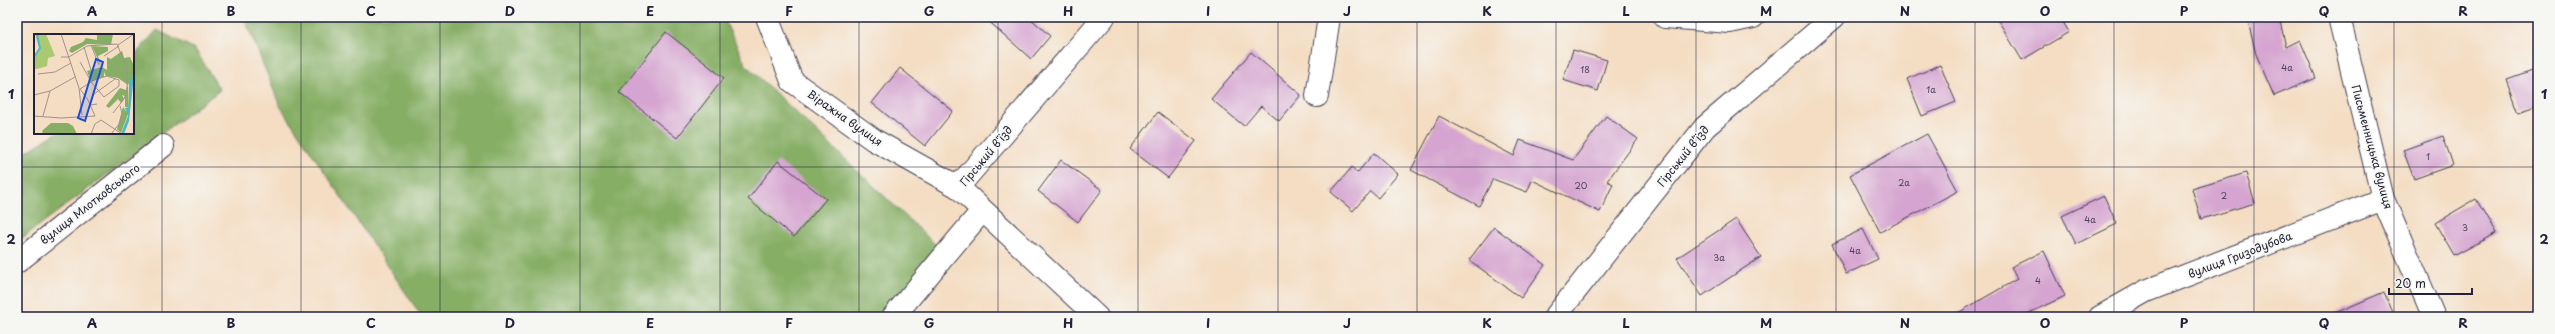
<svg xmlns="http://www.w3.org/2000/svg" width="2555" height="334" font-family="'Playpen Sans',sans-serif">
<style>
.forest{fill:#86ae65;stroke:#546850}
.building{fill:#d5a4d0}
.lines{fill:none;stroke-linecap:round;stroke-linejoin:round}
.minor-casing{stroke:#423e4f;stroke-width:24}
.minor{stroke:#fff;stroke-width:22}
.grid{fill:none;stroke:#22223b;stroke-width:1;stroke-opacity:0.55}
.labels{text-anchor:middle;stroke-width:3.5;stroke-linejoin:round;paint-order:stroke}
.number-label{font-size:9px;fill:#4f4260}
.street-label{font-size:11px;fill:#22223b;stroke:#f6f6f2}
.inset-river{fill:none;stroke:#4db8ca;stroke-width:2}
.inset-road{fill:none;stroke:#a0928d;stroke-width:1}
.view{fill:#1d4ed8;fill-opacity:0.15;stroke:#1d4ed8;stroke-width:2}
.inset-edge{fill:none;stroke:#22223b;stroke-width:2}
.neatline{fill:none;stroke:#22223b;stroke-width:1.5}
.grid-label{font-size:13px;text-anchor:middle;font-weight:bold;fill:#22223b}
</style>
<rect width="100%" height="100%" fill="#f6f6f2"/>
<filter id="ink" filterUnits="userSpaceOnUse"><feTurbulence type="fractalNoise" baseFrequency=".025" numOctaves="2"/><feDisplacementMap in="SourceGraphic" scale="8" xChannelSelector="R" yChannelSelector="G"/><feConvolveMatrix kernelMatrix="1 2 1 2 8 2 1 2 1" color-interpolation-filters="sRGB"/></filter>
<filter id="wash" filterUnits="userSpaceOnUse"><feTurbulence type="fractalNoise" baseFrequency=".012" numOctaves="4" result="noise"/><feDisplacementMap in="SourceGraphic" scale="16" xChannelSelector="R" yChannelSelector="G"/><feGaussianBlur stdDeviation="0.9" result="paint"/><feColorMatrix in="noise" values="0 0 0 0 0 0 0 0 0 0 0 0 0 0 0 0 0 1.4 0 .05"/><feComposite in="paint" operator="in"/></filter>
<g filter="url(#wash)">
<rect width="100%" height="100%" fill="#f4ddc3"/>
<path class="forest" d="M244 17H723L746 65 938 247 886 317H422L280 106Z
M157 30 195 49 220 90 17 242V158L56 133H133V57Z"/>
<g id="blocks">
<path class="building" d="M984 17H1029L1050 36 1031 59Z
M1996 17H2060L2069 32 2022 60Z
M2247 17H2279L2286 47 2300 40 2316 78 2274 96 2256 54Z
M666 32 724 78 677 138 619 92Z
M1573 50 1607 60 1598 91 1563 80Z
M1251 52 1301 95 1279 121 1261 106 1244 126 1211 99Z
M1940 65 1956 102 1922 116 1907 79Z
M900 68 953 111 925 146 872 103Z
M2538 69V106L2519 113 2507 80Z
M1158 112 1196 141 1168 178 1130 149Z
M1439 116 1514 156 1520 140 1573 160 1606 116 1638 139 1607 181 1613 184 1600 212 1532 180 1527 192 1493 179 1479 206 1411 170Z
M1927 134 1958 191 1880 232 1850 175Z
M2443 136 2453 165 2414 179 2403 150Z
M1374 153 1398 174 1378 198 1370 191 1353 211 1331 192 1352 167 1357 173Z
M1061 160 1102 190 1078 222 1038 191Z
M778 161 826 199 794 237 748 199Z
M2246 173 2255 203 2201 219 2192 189Z
M2104 196 2117 224 2076 244 2062 216Z
M2476 199 2496 233 2454 256 2435 223Z
M1736 219 1761 257 1702 296 1677 258Z
M1494 227 1545 265 1521 298 1469 260Z
M1863 229 1878 259 1846 274 1832 244Z
M2044 251 2065 296 2021 317H1951L2017 279 2011 267Z
M2384 292 2395 317H2326Z"/>
</g>
</g>
<g filter="url(#ink)">
<use href="#blocks" fill-opacity="0" stroke="#423e4f" stroke-width="1"/>
<g class="lines">
<g class="minor-casing">
<path id="minor" d="M767 17 792 81 874 140 958 187 1097 317
M1665 17 1730 22 1753 17
M2339 17 2383 199 2434 317
M1317 96 1329 17
M958 187 1104 17
M17 262 163 146
M893 317 982 211
M1555 317 1705 127 1834 17
M2100 317 2146 291 2383 199"/>
</g>
<use href="#minor" class="minor"/>
</g>
</g>
<path class="grid" d="M162 17V317M301 17V317M440 17V317M580 17V317M720 17V317M859 17V317M998 17V317M1138 17V317M1278 17V317M1417 17V317M1556 17V317M1696 17V317M1836 17V317M1975 17V317M2114 17V317M2254 17V317M2394 17V317M17 167H2538"/>
<g class="labels">
<g class="number-label">
<text x="2287" y="71">4а</text>
<text x="1585" y="73">18</text>
<text x="1931" y="93">1а</text>
<text x="2428" y="160">1</text>
<text x="1904" y="186">2а</text>
<text x="1581" y="189">20</text>
<text x="2224" y="199">2</text>
<text x="2090" y="223">4а</text>
<text x="2465" y="231">3</text>
<text x="1855" y="254">4а</text>
<text x="1719" y="261">3а</text>
<text x="2038" y="284">4</text>
</g>
<g class="street-label">
<text transform="translate(845 118) rotate(35)" y="4">Віражна вулиця</text>
<text transform="translate(2372 147) rotate(75)" y="4">Письменницька вулиця</text>
<text transform="translate(986 156) rotate(-50)" y="4">Гірський в'їзд</text>
<text transform="translate(1683 156) rotate(-51)" y="4">Гірський в’їзд</text>
<text transform="translate(90 204) rotate(-38)" y="4">вулиця Млотковського</text>
<text transform="translate(2240 255) rotate(-21)" y="4">вулиця Гризодубова</text>
</g>
</g>
<g transform="translate(34 34)">
<rect width="100" height="100" fill="#f4ddc3"/>
<path d="M1 0H12L21 22 14 24 13 32 3 35H0V23L5 14Z" fill="#a9ca73"/>
<path d="M63 0H79L77 11 53 10 38 19 35 17 37 13 49 8 52 4 63 6ZM58 12 74 13V17L64 22 67 32ZM88 17 90 24 96 23 100 32V40L94 51 84 44 72 42 70 38V43L57 48 53 37 68 33 73 36V23L77 25ZM94 51 95 74 91 73V62L88 61 90 65 87 69 84 65 75 74 72 72 86 54 92 56ZM89 73 94 80 87 99 83 95ZM17 89H34L39 92 43 100H9L8 97Z" fill="#86ae65"/>
<path d="M100 41 95 87 90 100H87L94 82 91 74H95V47Z" fill="#4db8ca"/>
<path class="inset-river" d="M0 23 6 14 3 0"/>
<path class="inset-road" d="M27 0 45 54 48 81M57 11 65 31M84 11 100 0M50 13 57 36M70 22 85 12M27 23H35L53 12 83 10M46 28 58 49M4 40 21 38 37 29M58 49 70 63M46 55 62 45 73 42 85 46V52L70 63M46 55 54 66 61 82M0 61 16 57 41 43M63 70 56 71 60 60 81 45M79 79 90 65 93 56V35L83 10M0 82 27 84 61 82M9 82 16 57M57 100 61 90 67 86 88 100M77 100 86 89 88 79 86 72"/>
<path class="view" d="M62 25 69 28 51 87 44 84Z"/>
<rect width="100" height="100" class="inset-edge"/>
</g>
<rect width="2555" height="334" fill="none" stroke="#f6f6f2" stroke-width="44"/>
<path d="M2389 288v6h83v-6" fill="none" stroke="#22223b" stroke-width="2"/>
<text x="2395" y="288" font-size="12" fill="#22223b" stroke="#f6f6f2" stroke-width="3" paint-order="stroke">20 m</text>
<rect x="22" y="22" width="2511" height="290" class="neatline"/>
<g class="grid-label">
<text x="92" y="16">A</text>
<text x="231" y="16">B</text>
<text x="371" y="16">C</text>
<text x="510" y="16">D</text>
<text x="650" y="16">E</text>
<text x="789" y="16">F</text>
<text x="929" y="16">G</text>
<text x="1068" y="16">H</text>
<text x="1208" y="16">I</text>
<text x="1347" y="16">J</text>
<text x="1487" y="16">K</text>
<text x="1626" y="16">L</text>
<text x="1766" y="16">M</text>
<text x="1905" y="16">N</text>
<text x="2045" y="16">O</text>
<text x="2184" y="16">P</text>
<text x="2324" y="16">Q</text>
<text x="2463" y="16">R</text>
<text x="11" y="99">1</text>
<text x="2544" y="99">1</text>
<text x="11" y="244">2</text>
<text x="2544" y="244">2</text>
<text x="92" y="328">A</text>
<text x="231" y="328">B</text>
<text x="371" y="328">C</text>
<text x="510" y="328">D</text>
<text x="650" y="328">E</text>
<text x="789" y="328">F</text>
<text x="929" y="328">G</text>
<text x="1068" y="328">H</text>
<text x="1208" y="328">I</text>
<text x="1347" y="328">J</text>
<text x="1487" y="328">K</text>
<text x="1626" y="328">L</text>
<text x="1766" y="328">M</text>
<text x="1905" y="328">N</text>
<text x="2045" y="328">O</text>
<text x="2184" y="328">P</text>
<text x="2324" y="328">Q</text>
<text x="2463" y="328">R</text>
</g>
</svg>
